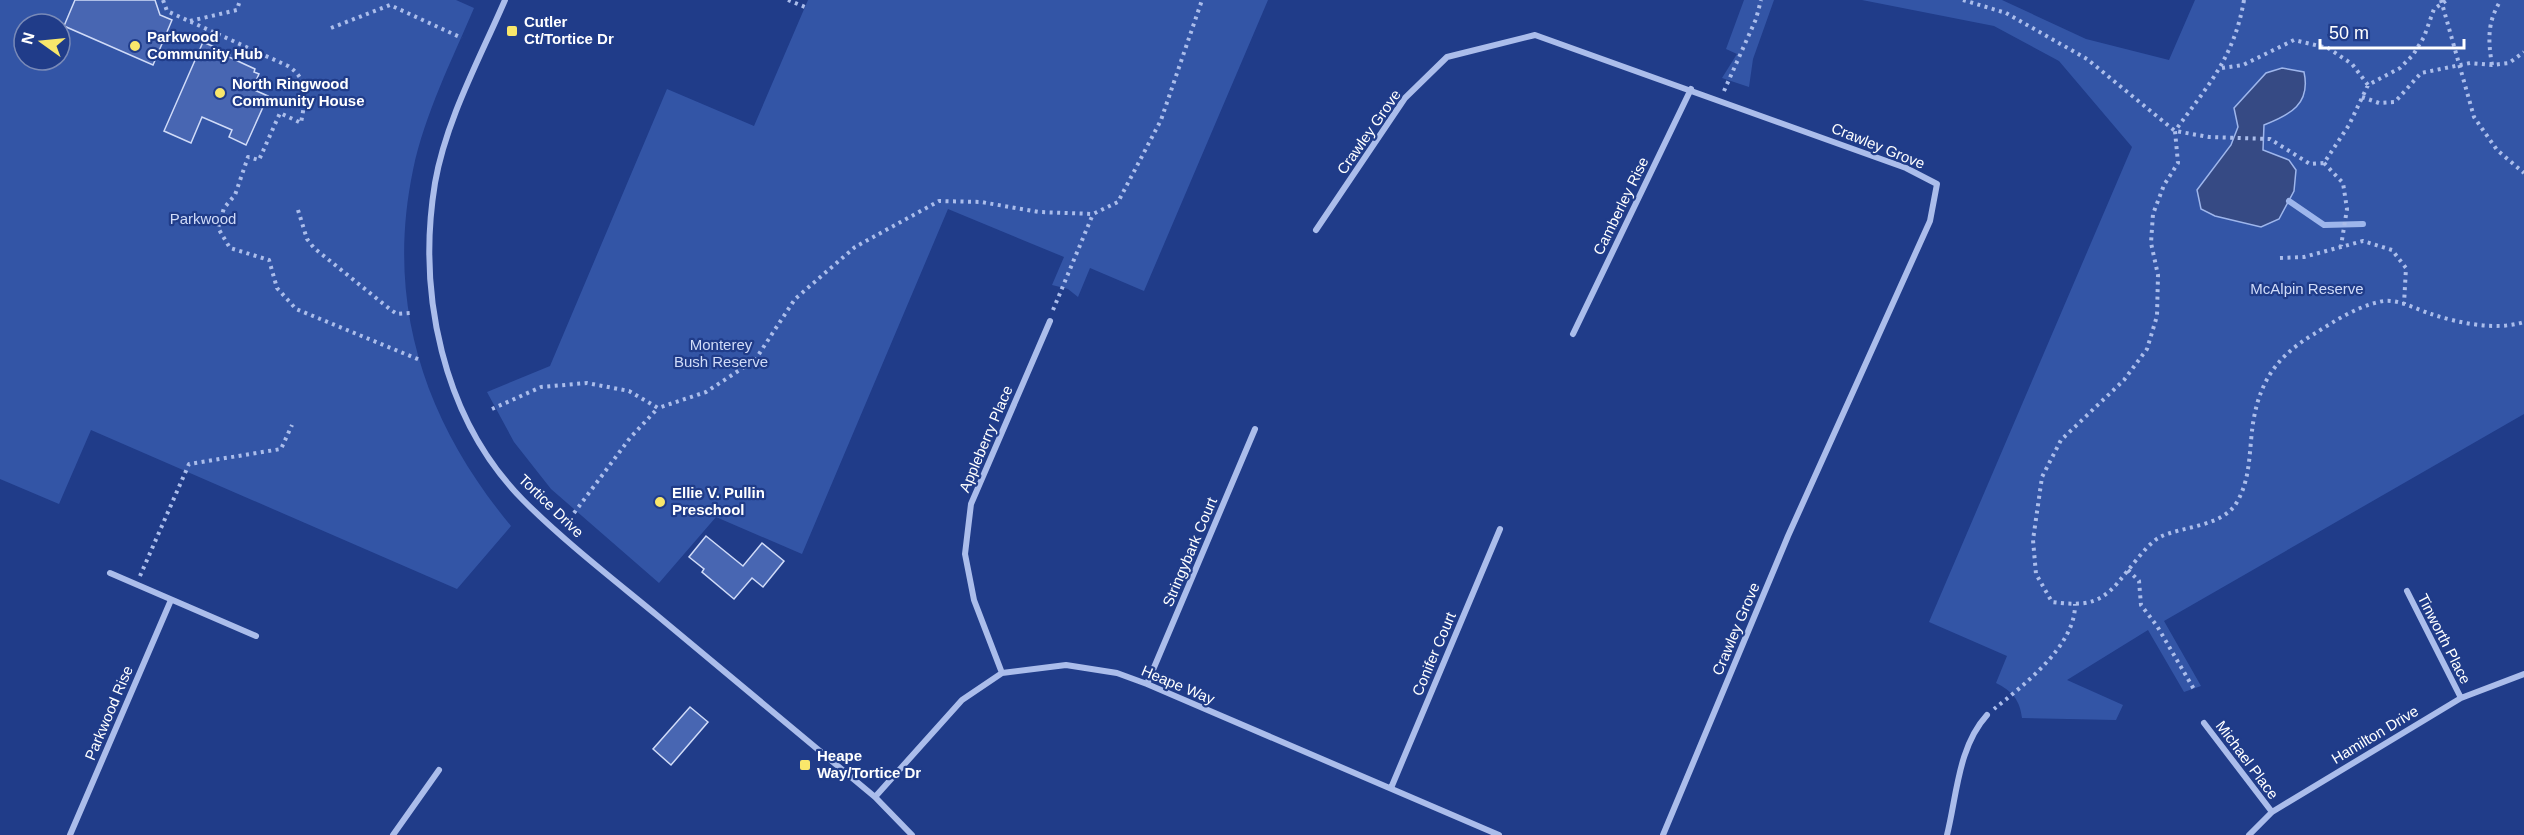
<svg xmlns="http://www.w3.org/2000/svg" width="2524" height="835" font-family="Helvetica,sans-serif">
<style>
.green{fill:#3355a6;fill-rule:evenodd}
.water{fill:#364a84;stroke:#9eb6ec;stroke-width:1.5}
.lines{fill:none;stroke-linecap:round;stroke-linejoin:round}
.stream{stroke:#9eb6ec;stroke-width:6}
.building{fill:#4866b2;stroke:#d0dbf8;stroke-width:1.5}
.path{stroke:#abbdeb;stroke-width:4;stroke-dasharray:3 4.5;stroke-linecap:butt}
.street{stroke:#abbdeb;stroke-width:6}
.poi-dot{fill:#f9e76b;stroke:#203c89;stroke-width:2}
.labels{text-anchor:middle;stroke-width:4.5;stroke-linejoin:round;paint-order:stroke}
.poi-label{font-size:15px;font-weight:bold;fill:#fff;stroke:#203c89;text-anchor:start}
.street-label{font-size:15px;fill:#fff;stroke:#203c89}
.park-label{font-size:15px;fill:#d0dbf8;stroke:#203c89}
</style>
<rect width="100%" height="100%" fill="#203c89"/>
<path class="green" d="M0 0H456L474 8C452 60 425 113 413 170 385 305 425 422 511 526L457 589 91 430 59 504 0 479ZM24 24H60V60H24Z
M808 0H1268L1144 291 1090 268 1078 297 1068 289 1052 285 1064 257 948 209 802 554 716 517 659 583 551 489 514 442 487 392 550 366 667 89 754 126Z
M1744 0H1774L1753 59 1749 87 1722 78 1737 54 1726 49Z
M1862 0H2002L2086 39 2169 60 2195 0H2524V414L2164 621 2201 686 2184 692 2148 630 2067 680 2123 705 2116 720 2022 718C2020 700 2012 691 1996 683L2007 656 1929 622 2132 147 2059 61 1994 26Z"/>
<path class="water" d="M2282 68 2304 72C2311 104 2290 115 2264 125L2263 150 2289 160 2296 170 2294 191 2279 219 2261 227 2215 216 2201 209 2197 190 2231 145 2238 127 2234 108 2266 73Z"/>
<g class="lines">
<path class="stream" d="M2289 201 2324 225 2363 224"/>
</g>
<path class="building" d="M75 0H155L160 15 172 20 153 65 64 26Z
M203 42 230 54 229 57 255 69 254 72 259 74 252 89 268 96 246 145 229 137 232 130 202 117 191 143 164 131Z
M706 536 743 566 762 543 784 561 763 587 752 578 734 599 702 572 704 569 689 557Z
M690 707 708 722 671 765 653 749Z"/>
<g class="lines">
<path class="path" d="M163 0 167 11 288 66C310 80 305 100 301 123L280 113 259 160 248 157 235 195 224 208 218 228 230 248 269 260 277 288 296 309 420 360
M788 0 805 7
M1963 0 2006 13 2087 59 2175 131 2209 137 2270 139 2310 164 2324 163 2349 125 2368 85 2400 68 2413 55 2424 37 2434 9 2447 0
M2244 0C2234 58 2208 85 2175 131L2178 163 2164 185 2153 214 2151 243 2158 275 2157 316 2147 349 2124 380 2061 440 2042 477 2033 540 2036 574 2052 602C2102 609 2108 595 2137 559 2143 552 2152 541 2160 537 2182 526 2223 527 2237 502 2248 483 2249 463 2251 441 2255 391 2270 360 2314 334 2333 322 2356 307 2379 302 2396 297 2415 309 2431 314 2459 323 2495 331 2524 322
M2441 0 2474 117 2497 150 2524 173
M190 21 237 10 240 0
M331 28 390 5 462 38
M2492 65C2488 40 2487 22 2501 0
M2222 68 2243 65 2294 40 2328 48 2352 64 2368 85
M1724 91 1756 19 1761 0
M2362 97 2379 103 2395 102 2421 73 2470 63 2492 65 2509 63 2524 52
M2324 163 2343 183 2347 209 2341 246
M298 210 307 239 314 248 391 310 397 314 410 313
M2280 258 2304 257 2363 241 2392 250 2406 268 2404 304
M1053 310 1093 214
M492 409 541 387 587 383 629 391 658 408 706 392 755 360 795 299 855 247 939 201 981 202 1039 212 1093 214 1118 202 1161 120 1202 0
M574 513 630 438 658 408
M2128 570 2139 581 2141 605 2157 626 2195 691
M140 576 189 464 281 449 292 425
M1994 709C2024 685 2076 645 2075 604"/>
<path class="street" d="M505 0C480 58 446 120 435 183 417 292 442 418 523 500 565 542 613 579 659 617 731 677 803 737 875 797L912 835
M1316 230 1405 98 1447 57 1535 35 1906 168 1937 184 1930 221 1788 536 1663 835
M1573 334 1691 89
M110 573 256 636
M2407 591 2461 698
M1002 673 974 600 965 554 971 504 1050 321
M1147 684 1255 429
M2204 723 2272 812
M1391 788 1500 529
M875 797 962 700 1002 673 1066 665 1117 673 1147 684 1499 835
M70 835 171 600
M393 835 439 770
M1947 835C1957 795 1958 747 1987 715
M2249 835 2272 812 2461 698 2524 674"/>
</g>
<g class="poi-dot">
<rect x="506" y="25" width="12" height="12" rx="3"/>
<circle cx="135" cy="46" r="6"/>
<circle cx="220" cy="93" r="6"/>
<circle cx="660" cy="502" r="6"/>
<rect x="799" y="759" width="12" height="12" rx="3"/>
</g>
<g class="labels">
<g class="poi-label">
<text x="524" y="27">Cutler<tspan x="524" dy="17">Ct/Tortice Dr</tspan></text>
<text x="147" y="42">Parkwood<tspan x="147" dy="17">Community Hub</tspan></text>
<text x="232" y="89">North Ringwood<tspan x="232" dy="17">Community House</tspan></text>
<text x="672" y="498">Ellie V. Pullin<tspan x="672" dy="17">Preschool</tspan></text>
<text x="817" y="761">Heape<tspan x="817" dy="17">Way/Tortice Dr</tspan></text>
</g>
<g class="street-label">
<text transform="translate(1369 132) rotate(-55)" y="5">Crawley Grove</text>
<text transform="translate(1878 146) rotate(22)" y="5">Crawley Grove</text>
<text transform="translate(1621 206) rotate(-64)" y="5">Camberley Rise</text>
<text transform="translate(986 439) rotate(-67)" y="5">Appleberry Place</text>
<text transform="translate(551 506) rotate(44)" y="5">Tortice Drive</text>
<text transform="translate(1190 552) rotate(-67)" y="5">Stringybark Court</text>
<text transform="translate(1736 629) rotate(-67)" y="5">Crawley Grove</text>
<text transform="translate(2444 639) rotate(63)" y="5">Tinworth Place</text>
<text transform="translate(1434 654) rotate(-67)" y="5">Conifer Court</text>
<text transform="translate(1178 685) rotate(23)" y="5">Heape Way</text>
<text transform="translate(109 713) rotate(-67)" y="5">Parkwood Rise</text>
<text transform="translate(2375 735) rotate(-31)" y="5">Hamilton Drive</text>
<text transform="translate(2247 760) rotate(53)" y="5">Michael Place</text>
</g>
<g class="park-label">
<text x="203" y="224">Parkwood</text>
<text x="2307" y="294">McAlpin Reserve</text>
<text x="721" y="350">Monterey<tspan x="721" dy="17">Bush Reserve</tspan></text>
</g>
</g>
<g transform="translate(42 42) rotate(285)"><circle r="28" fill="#203c89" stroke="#798ab8" stroke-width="1.5"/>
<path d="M0-4.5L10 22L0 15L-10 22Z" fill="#f9e76b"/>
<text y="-9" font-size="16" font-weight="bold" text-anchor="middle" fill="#ffffff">N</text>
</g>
<path d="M2320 39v9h144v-9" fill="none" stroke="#ffffff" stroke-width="3"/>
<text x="2329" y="39" font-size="18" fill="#ffffff" stroke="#203c89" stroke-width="4.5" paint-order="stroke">50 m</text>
</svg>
